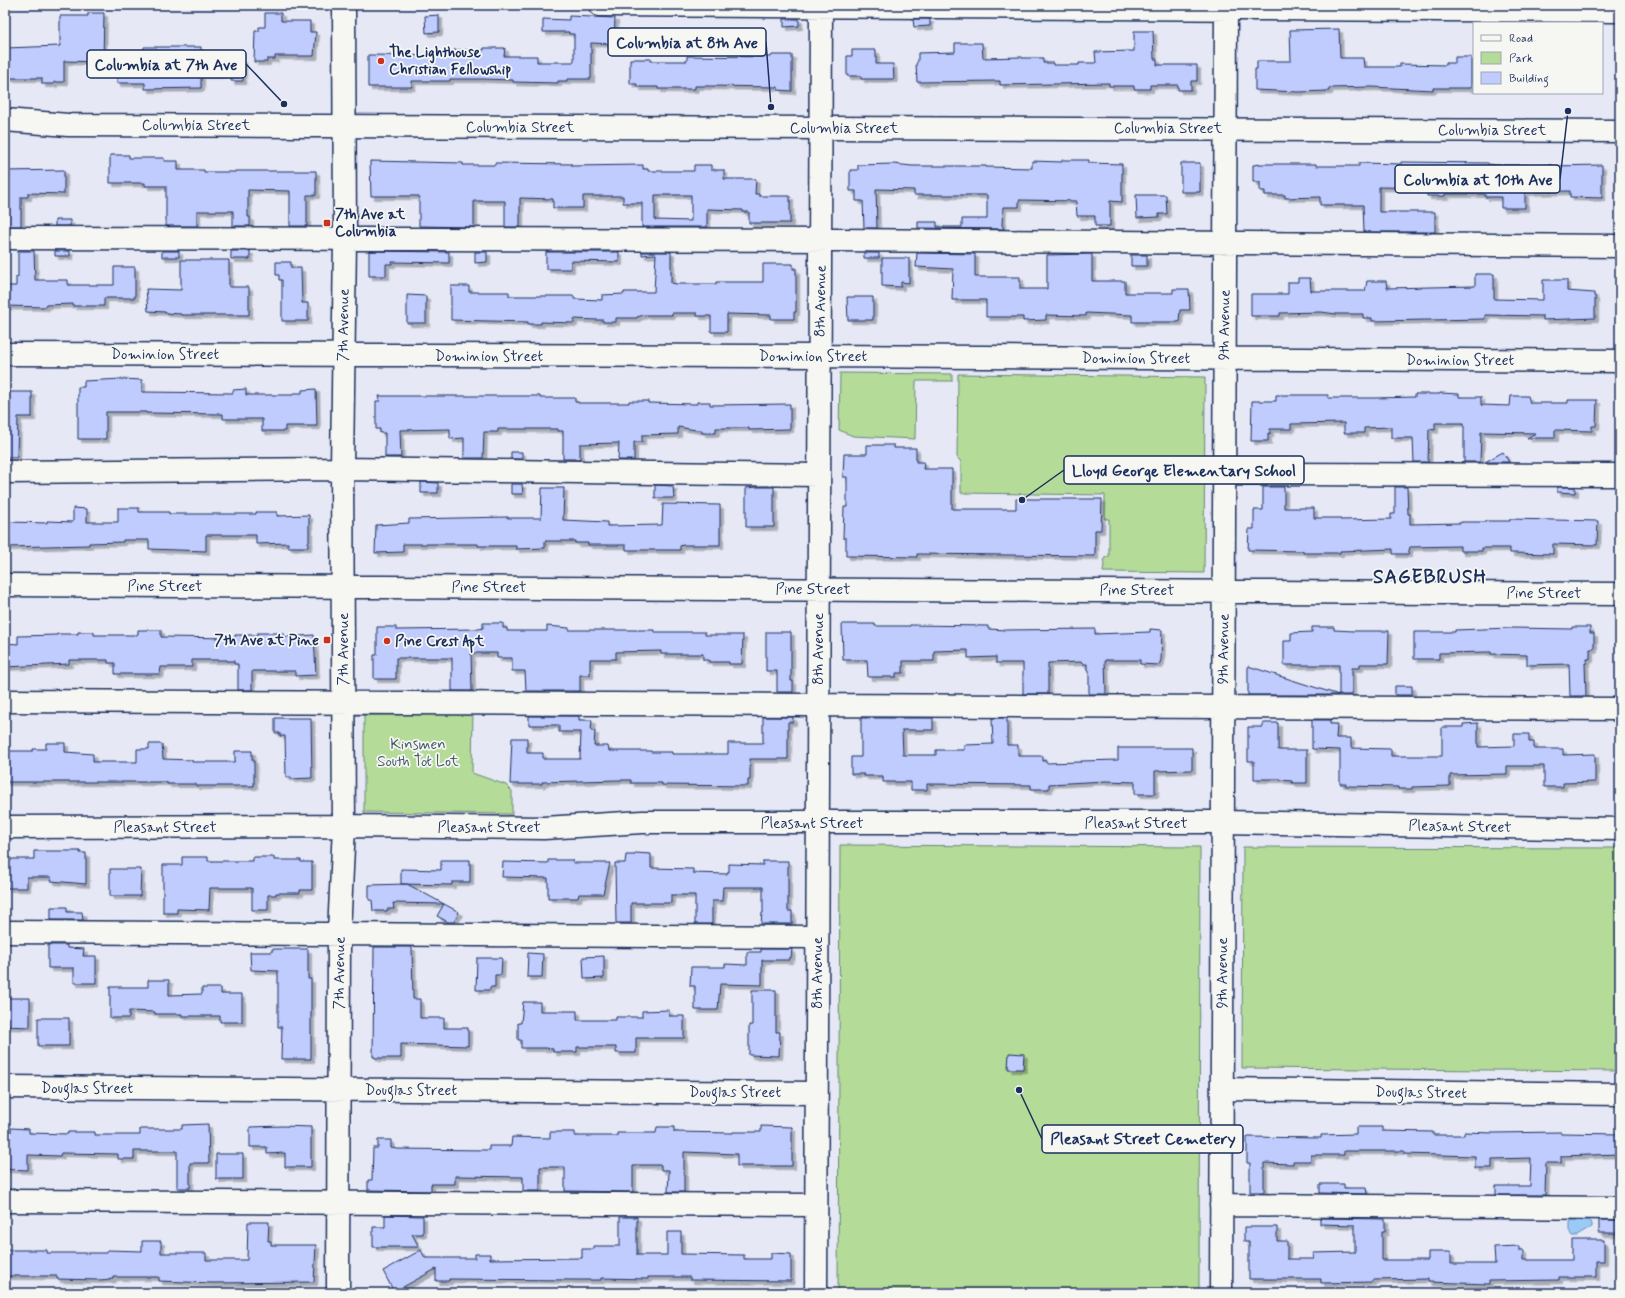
<svg xmlns="http://www.w3.org/2000/svg" width="1625" height="1298" font-family="Mynerve,sans-serif">
<style>
.green{fill:#b4db97;stroke:#68857a}
.water{fill:#9acbf6;stroke:#678db9}
.building{fill:#c0ccfd;stroke:#1b2f5e;fill-rule:evenodd;filter:url(#shadow)}
.lines{fill:none;stroke-linecap:round;stroke-linejoin:round}
.minor-casing{stroke:#1b2f5e;stroke-width:25}
.major-casing{stroke:#1b2f5e;stroke-width:25}
.minor{stroke:#f6f6f2;stroke-width:22}
.major{stroke:#f6f6f2;stroke-width:22}
.poi-dot{fill:#c8321e;stroke:#f6f6f2;stroke-width:1.5}
.labels{text-anchor:middle;stroke-width:3.5;stroke-linejoin:round;paint-order:stroke}
.poi-label{font-size:15px;font-weight:bold;fill:#1b2f5e;stroke:#f6f6f2;text-anchor:start}
.street-label{font-size:15px;fill:#1b2f5e;stroke:#f6f6f2}
.park-label{font-size:15px;fill:#415a6c;stroke:#f6f6f2}
.district-label{font-size:19px;font-weight:bold;letter-spacing:1px;fill:#1b2f5e;stroke:#f6f6f2}
.leader{fill:none;stroke:#1b2f5e;stroke-width:1.5}
.callout-dot{fill:#1b2f5e;stroke:#f6f6f2;stroke-width:1.5}
.callout{fill:#f6f6f2;stroke:#1b2f5e;stroke-width:1.5}
.callout-label{font-size:16px;text-anchor:middle;font-weight:bold;fill:#1b2f5e}
</style>
<defs>
<filter id="shadow"><feDropShadow dx="3.5" dy="3.5" stdDeviation="0" flood-color="#0004"/></filter>
</defs>
<rect width="100%" height="100%" fill="#e6e9f5"/>
<filter id="ink" filterUnits="userSpaceOnUse"><feTurbulence type="fractalNoise" baseFrequency=".025" numOctaves="2"/><feDisplacementMap in="SourceGraphic" scale="8" xChannelSelector="R" yChannelSelector="G"/><feConvolveMatrix kernelMatrix="1 2 1 2 8 2 1 2 1" color-interpolation-filters="sRGB"/></filter>
<g filter="url(#ink)">
<path class="green" d="M840 373 952 374V381H916L915 439 853 436 839 430Z
M958 374 1205 377 1204 573 1103 572 1105 557H1109V519H1105V495L961 493V462L957 457Z
M364 709 473 710 472 773 506 785 512 791V814L364 812Z
M840 845 1200 847 1199 1293H838Z
M1243 847 1620 848V1071L1242 1068Z"/>
<path class="water" d="M1572 1220H1589L1592 1224V1227L1577 1236H1572L1570 1233V1222Z"/>
<path class="building" d="M88 13H104L103 62 64 61V82H54V84H42V78H5V48L60 46V16H88Z
M265 13H281V21H310V32H316L314 56H275V59H267V62H254L255 31H259V27H265Z
M439 15V32L426 33 425 16Z
M569 16 615 18 614 44 591 43V79H567V81H558V83L513 82V80L483 79H450V81H412V87H368V55L454 56V50H484V48H505L504 56H537V62H574V34H569V32H543V19L569 20Z
M784 19H799V26L784 27Z
M913 19H930V26L914 27Z
M1339 29 1340 58H1363L1364 67H1400V64L1446 65V63H1455V57H1471V88H1433V90L1372 87 1329 88V91L1299 92 1255 90V69H1257V61H1291L1290 30Z
M1134 31H1153L1154 59H1157V65H1197V81H1191V90H1178V85H1150V89H1134V86H1109V83L1000 85V81L917 82 916 64 918 61V53L955 52V43H982L983 58 1022 57V58H1043V63H1053V65H1079V63H1096L1095 52 1134 51Z
M144 47H201V59H243V81H231V75H201V88L145 89V83H117V54H144Z
M852 50H876V64H893L894 79H861V76H847V56H852Z
M772 55H792V91L778 90V87L708 86H695V89H658V87H637V84H630V59H651V61H687V56L771 57Z
M110 155H129V158H164V161H178V170H204V172H235V171H316V195H307V226H290V191L248 190V217H250V226H233V211H197V226H166V186H145V183H110Z
M1062 160H1089V163L1122 164V202L1110 201V226H1095V216H1077L1076 201 1019 200V207H1003L1002 225 1004 229 918 228V222H937V227H962V219H987V195H914V190L876 189 877 228H864L863 201H856V191H850V170H858V165L893 164 912 166H986V167L1032 168V161L1062 162Z
M370 161 463 163V165H495V163L572 164V166L643 165V169H648V171H694V165H711V170H724V179H756L755 194H759V196H790V223H749V212H743V210L707 209V227H642V203H623V196H583V208H553V199L520 198V227H505V201H474V227L419 226V196H371ZM655 195H691V221L655 220Z
M1401 162 1488 163V164L1497 165H1553V166L1602 165V198L1570 197V191L1525 192V208H1501V197H1485V194H1445V196H1427V188L1379 187V212H1435V232H1364L1363 205H1320V197L1285 198V195H1265V191H1260V182H1253V165L1261 164H1316V166H1359V163L1401 164Z
M1181 163H1200V192H1181Z
M64 170V194L28 193V197H21V226H5V171Z
M1136 195H1166L1167 214H1159V217L1137 218Z
M55 220H70V226H55Z
M18 251H34L35 280H68V285H114V267H135V298H104V306H73V304L46 305V307L5 306V286H16V277H18Z
M55 251H70V256H55Z
M162 251H179V257H162Z
M231 251H250V259H231Z
M369 251 449 252V263L392 262V264H386V276H369Z
M475 252H487V262L475 263Z
M546 252H619V262L571 261V269H546Z
M642 252H671V283L677 284H716V282H763V264H793V269H796V312H794V319H771V315L727 314V332H711V316H697V313H672V315H644L637 317V318H616V322H603V320H597L574 319V323L541 322V324H528V322L451 320V286H469V292H509V296H574V299L602 300V295L624 294V292H654L656 254 642 255Z
M864 253H879V258H864Z
M917 253 975 254V277H1020V289H1047V255L1092 254V281H1125V293H1173V289H1189L1190 310H1180L1179 322H1132V315L1086 313V316L1046 315V320L1023 321V317H986V300H952L953 269 916 267Z
M1131 255H1147V266H1131Z
M882 258H909V283L901 282V287L882 286Z
M181 260H229V287H249V315H181V314L165 313V312L148 311 146 289 181 290Z
M276 262H291V268H301L302 303H308V321H282V280H279V275H276Z
M1475 274H1494V299L1543 300V280H1567V291L1594 293V296H1595V318L1543 320V316L1485 315V319L1372 321V318H1363V314H1336L1321 312 1280 313V316H1251V294H1288V282H1298V278H1310L1311 291H1365L1367 281H1386L1387 288 1475 286Z
M407 295 426 296V323H407Z
M847 297H873V320H848Z
M122 379 142 380V392L233 393V390L246 389V395H293V393H302V390L316 389 317 426H285V431H262V419H223V414L146 413V412H106V439H78V387H84V381Z
M5 392H32V417H18L17 457H5Z
M1440 393 1459 394V397H1481V405L1510 406 1511 396H1528L1530 403H1568V400H1597L1596 426H1592V431L1555 430V438H1527L1536 433 1481 432 1480 462H1464V423H1435V430L1429 429 1428 462H1414L1413 438H1391V427L1364 428V433H1344V423L1291 424V429H1270V434L1268 433V441H1251L1252 401H1276V395H1328V398H1375L1415 397V394H1440Z
M379 396H540V398H575V402H578V403H629V401H648V403L697 404V402H710V405L790 404V429L749 430V428H716V433H702V431L678 427V434L642 435V442H634V460H618L619 443 580 444V459H563V431H558V429H498V432H484L483 458H464V438L450 439V429L400 430 401 457H385V433H380V429H376V401H380Z
M867 445H894V448H916V462H924L923 469H952V509H1016V499H1102L1101 530H1095V556L917 554V557L846 556V538H843L844 507H847V477H843L844 454H867Z
M511 452H522V459H511Z
M1503 452 1509 462H1485Z
M421 482 438 483V493H421Z
M511 484H522L523 494H511Z
M655 485 673 486 674 498H655Z
M757 487H774V527H746V488Z
M1263 487H1284V508H1314V518H1340V520L1391 519V514H1395V487H1407L1408 514H1410V524L1461 523V522H1486V521H1510V519L1598 521 1597 545 1553 544V554L1510 553V548H1482V551H1460V546L1410 547 1408 554H1393V549L1340 551V553H1303V551L1248 550 1249 529H1254V510H1263Z
M1557 487H1575V493L1557 492Z
M542 488H564L563 520 607 522V526L662 525 663 504 720 505V545H683L680 546V550H626V545H588V543H575V541H545V548L516 549V546H478V544H403V552L375 553 376 525 409 523V519L508 517V518H541Z
M73 508 87 509V522H118V508H139V512H169V514H256V512H277V516L309 515V542H308V547H288V543L256 544V535H206V551L149 549V540H123V542L89 543V545L7 547 8 522 47 523V521L73 522Z
M483 623H503V628H507V631H547V626L569 628V630H654V632H705V635H743L742 664H729V662H709V660H703V654H661V651L616 652V659H590V675H580V691H526L525 671H512V658H497V653H471L472 691H452V658H396V679H374V655H377V627H396V630L479 629 483 628Z
M842 624H875V626H910V625L988 626V629L1006 630 1095 629V634L1150 632V629L1162 630 1161 660 1159 665 1140 664V660H1105L1106 694H1089V670H1087V664H1082V662L1048 663V694H1023V663H996V657L968 658V650L934 651V661H903V673H896V677H868L867 660H843Z
M1312 627H1334V630L1354 631H1389L1388 664H1360V668H1352V695H1248V666L1339 695V665H1284V641H1291V633L1312 632Z
M1572 627H1590V633H1594V649H1590V659H1587V663H1585L1586 696H1570L1569 664 1527 665V655L1491 654V652L1439 653V659H1414V632H1455V630L1511 628 1572 629Z
M138 630H161V637L235 638V635H257V633H284V637L314 635 316 675 295 676V671H252V690H238V664H234V661H227V660H192V667H161L160 674H115V663H108V660H69V664L5 667V643L18 644V636L57 635V634H78V632H94V635H138Z
M766 632H791V681H793V692H777V671H766Z
M1395 686H1412V695H1395Z
M529 716H579V720H592L591 731H595L594 746H608L609 751H651V752H672V754H728V743H763V717H793V722H788V759H750V780H748V786L662 785V783H631V780H619L542 782V784H510L512 738H527V753H543V759H580L581 732H559V725H529Z
M275 718H311L312 778 291 779V777H286L285 736H280V733H275Z
M861 718H933V730H902L903 755H936V750H964V745L993 744 992 718H1007V745H1018V756H1043V761H1046V763L1081 762V761L1118 760V748H1192V770L1155 771V794H1135V782L1106 781 1049 784V789H1031V785L927 784V790H911V782H883V776H864V774H851V757H861Z
M1312 720H1330V724H1337L1336 738H1351V748L1391 749V756H1442V727H1463V724L1478 723V747L1514 746V734H1529V742H1534V749H1563V755L1595 754V782L1563 783V787H1544V766H1507V774L1450 775V786L1412 787V789H1398V787L1346 786V784H1340V750L1312 749Z
M1263 723H1278V750H1307V783H1292V781L1281 780V779H1254V761H1248V727H1263Z
M46 743H65V752L93 754V762H137V749H149V744H162L163 759 192 760V762H234L235 761V751H252V760H254V786H196V784H167V782H5V751H33V749H46Z
M34 851H80V853H86V884L51 881V877H27V888H7V861H11V859H34Z
M635 853 651 854V868L693 869V873L727 874V872H729V864L763 865V861H788V911H792V924H761L762 913H763V887H723L722 901H712V924H695V895H671V903H631V923H616L615 863H625L626 855H635Z
M182 857H208V861H252V857H274V860H301V862H312V890H300V893H276V895H268V910H252V888H210L209 910 177 909V913H163V865H182Z
M441 860H470V882H452V885L401 884V869L441 870Z
M548 860H573V863H610L603 894H579L578 898H548V878L502 877 503 862 548 863Z
M110 869H141L140 896H110Z
M407 884 444 904 393 903 394 909H387V911H373L372 900H369V885Z
M444 904 459 912 454 922H448L437 916Z
M51 907H67V912H82L83 920H51Z
M48 945H67V948L84 949 83 956H96V983H74V968H48Z
M374 947H412L413 998V999H420V1018H444V1028H468V1046L401 1044V1058H375V1057H373Z
M272 949H308V979H311V1059H281L282 1027H278V971L251 970 250 952H272Z
M761 949H792L791 958H789V960H762V985L720 984 718 1010H695V986H690L691 967H725V964L747 965V952H761Z
M528 953 543 954 542 977H527Z
M604 956V978L584 979 583 957Z
M477 958H502L501 975H495V987H490V990H476Z
M148 980H169V995L202 994V988H221V994H242V1022H220V1016H182V1014H155V1012L129 1011V1018H110V987H148Z
M752 990H776V1032H780L779 1056 749 1055V1025H752Z
M5 998H30V1027L5 1026Z
M523 1002H540V1011H577V1020H616V1017H642V1011L669 1010V1016H684V1038H636V1053H616V1047H577V1052H553V1049L546 1048H521V1040H518V1023H521Z
M38 1018H69V1046H38Z
M1009 1053 1024 1054 1023 1069H1008Z
M208 1124 209 1163H190V1188H177V1151H134V1159H118V1154L61 1153 60 1156 28 1155V1170L5 1169 6 1131 11 1132V1128L29 1129V1133L68 1134V1132H95V1135H140V1129H182V1125Z
M282 1126 311 1127V1167H285V1153L267 1154V1147H250V1127Z
M761 1126 792 1127V1166H737V1154L684 1152V1192H668L669 1170H661V1165H637V1166H633V1192L565 1191V1167H540V1191H523V1177L455 1176V1184H431V1191L368 1190V1180H372L373 1148H378V1140H391V1148L397 1149 489 1150V1146H511L512 1137 550 1138V1132H575V1136H617V1133H656L657 1127H674V1132L733 1133V1132H761Z
M1356 1127H1382V1131L1433 1132V1135H1464V1132L1493 1133 1561 1132V1133L1620 1134V1154L1561 1156V1163H1546L1545 1195H1496V1186H1530L1531 1158 1492 1159V1168H1475V1156L1404 1154V1151H1344V1155H1311V1161H1293V1164L1264 1163V1192H1250V1163H1247V1137L1321 1138V1135L1356 1134Z
M216 1154H243V1179H216Z
M1320 1184H1344V1188H1366L1367 1194 1320 1193Z
M385 1215 423 1216V1234H412L419 1247H373V1227H385Z
M620 1217H637V1255H667V1232H681V1254L744 1255V1259H771V1253L791 1254V1281L690 1280V1277H648V1279L601 1278V1280H575L449 1279V1281H436V1269L394 1292 383 1271 421 1250 425 1258H475V1254H490V1259L582 1258V1249H594V1246H620Z
M1320 1218 1385 1219V1232H1382V1260H1428V1252H1451V1264H1495L1494 1247 1519 1246V1250H1524V1260H1572V1240H1604V1261H1596V1277H1559V1280L1489 1281V1284L1428 1282V1279L1372 1280V1282L1321 1283V1279H1249V1242H1244V1227H1277V1241H1287V1259H1314L1313 1253 1355 1252V1225L1320 1224Z
M1599 1220H1617V1233H1599Z
M248 1222H269L268 1241H271V1245H316L314 1282 212 1283 159 1281V1277H113V1279L99 1280 57 1279V1276H5V1250H47V1253H107V1250L142 1251V1241H161V1253H206V1260H247Z"/>
<g class="lines">
<g class="minor-casing">
<path id="minor" d="M600 5 1620 11
M5 238 837 240 1620 246
M5 354 819 356 1620 361
M5 472 342 469 818 475
M1223 474 1620 475
M5 585 1620 594
M5 701 1620 709
M5 827 344 826 544 828 642 822H1222L1620 829
M5 932 817 937
M5 1087 816 1093
M1222 1089 1620 1094
M5 1201 816 1205
M1221 1205 1620 1208
M338 1293 339 933 344 826 342 469 345 239 344 5
M816 1293 821 5
M1221 1293 1226 5"/>
</g>
<g class="major-casing">
<path id="major" d="M5 120 68 125 1620 131"/>
</g>
<use href="#minor" class="minor"/>
<use href="#major" class="major"/>
</g>
</g>
<g class="poi-dot">
<circle cx="381" cy="61" r="4"/>
<rect x="323" y="219" width="8" height="8" rx="2"/>
<rect x="323" y="636" width="8" height="8" rx="2"/>
<circle cx="387" cy="641" r="4"/>
</g>
<g class="labels">
<g class="poi-label">
<text x="389" y="57">The Lighthouse<tspan x="389" dy="17">Christian Fellowship</tspan></text>
<text x="335" y="219">7th Ave at<tspan x="335" dy="17">Columbia</tspan></text>
<text x="319" y="645" text-anchor="end">7th Ave at Pine</text>
<text x="395" y="646">Pine Crest Apt</text>
</g>
<g class="street-label">
<text x="196" y="130">Columbia Street</text>
<text x="520" y="132">Columbia Street</text>
<text x="844" y="133">Columbia Street</text>
<text x="1168" y="133">Columbia Street</text>
<text x="1492" y="135">Columbia Street</text>
<text transform="translate(820 301) rotate(-89)" y="5">8th Avenue</text>
<text transform="translate(343 325) rotate(-89)" y="5">7th Avenue</text>
<text transform="translate(1224 325) rotate(-89)" y="5">9th Avenue</text>
<text x="165" y="359">Dominion Street</text>
<text x="489" y="361">Dominion Street</text>
<text x="813" y="361">Dominion Street</text>
<text x="1136" y="363">Dominion Street</text>
<text x="1460" y="365">Dominion Street</text>
<text x="165" y="591">Pine Street</text>
<text x="489" y="592">Pine Street</text>
<text x="813" y="594">Pine Street</text>
<text x="1137" y="595">Pine Street</text>
<text x="1544" y="598">Pine Street</text>
<text transform="translate(343 649) rotate(-90)" y="5">7th Avenue</text>
<text transform="translate(818 649) rotate(-90)" y="5">8th Avenue</text>
<text transform="translate(1223 649) rotate(-89)" y="5">9th Avenue</text>
<text x="812" y="828">Pleasant Street</text>
<text x="1136" y="828">Pleasant Street</text>
<text transform="translate(1460 826) rotate(1)" y="5">Pleasant Street</text>
<text x="165" y="832">Pleasant Street</text>
<text x="489" y="832">Pleasant Street</text>
<text transform="translate(339 973) rotate(-89)" y="5">7th Avenue</text>
<text transform="translate(817 973) rotate(-90)" y="5">8th Avenue</text>
<text transform="translate(1222 973) rotate(-90)" y="5">9th Avenue</text>
<text x="87" y="1093">Douglas Street</text>
<text x="411" y="1095">Douglas Street</text>
<text x="735" y="1097">Douglas Street</text>
<text transform="translate(1421 1092) rotate(1)" y="5">Douglas Street</text>
</g>
<g class="park-label">
<text x="418" y="749">Kinsmen<tspan x="418" dy="17">South Tot Lot</tspan></text>
</g>
<g class="district-label">
<text x="1430" y="583">SAGEBRUSH</text>
</g>
</g>
<path class="leader" d="M771 107L766 42M284 104L246 64M1568 111L1560 179M1022 500L1064 470M1019 1090L1042 1139"/>
<g class="callout-dot">
<circle cx="771" cy="107" r="4"/>
<circle cx="284" cy="104" r="4"/>
<circle cx="1568" cy="111" r="4"/>
<circle cx="1022" cy="500" r="4"/>
<circle cx="1019" cy="1090" r="4"/>
</g>
<g class="callout">
<rect x="608" y="28" width="158" height="28" rx="4"/>
<rect x="87" y="50" width="159" height="28" rx="4"/>
<rect x="1395" y="165" width="165" height="28" rx="4"/>
<rect x="1064" y="456" width="240" height="28" rx="4"/>
<rect x="1042" y="1125" width="201" height="28" rx="4"/>
</g>
<g class="callout-label">
<text x="687" y="48">Columbia at 8th Ave</text>
<text x="166" y="70">Columbia at 7th Ave</text>
<text x="1478" y="185">Columbia at 10th Ave</text>
<text x="1184" y="476">Lloyd George Elementary School</text>
<text x="1143" y="1144">Pleasant Street Cemetery</text>
</g>
<rect width="1625" height="1298" fill="none" stroke="#f6f6f2" stroke-width="20"/>
<rect x="10" y="10" width="1605" height="1278" fill="none" stroke="#1b2f5e" stroke-width="1.5" filter="url(#ink)"/>
<rect x="1473" y="22" width="130" height="72" fill="#f6f6f2" stroke="#9ea6b7"/>
<rect x="1481" y="35" width="20" height="6" fill="#f6f6f2" stroke="#9ea6b7"/>
<text x="1509" y="42" font-size="12" fill="#1b2f5e">Road</text>
<rect x="1481" y="52" width="20" height="12" fill="#b4db97" stroke="#9ea6b7"/>
<text x="1509" y="62" font-size="12" fill="#1b2f5e">Park</text>
<rect x="1481" y="72" width="20" height="12" fill="#c0ccfd" stroke="#9ea6b7"/>
<text x="1509" y="82" font-size="12" fill="#1b2f5e">Building</text>
</svg>
